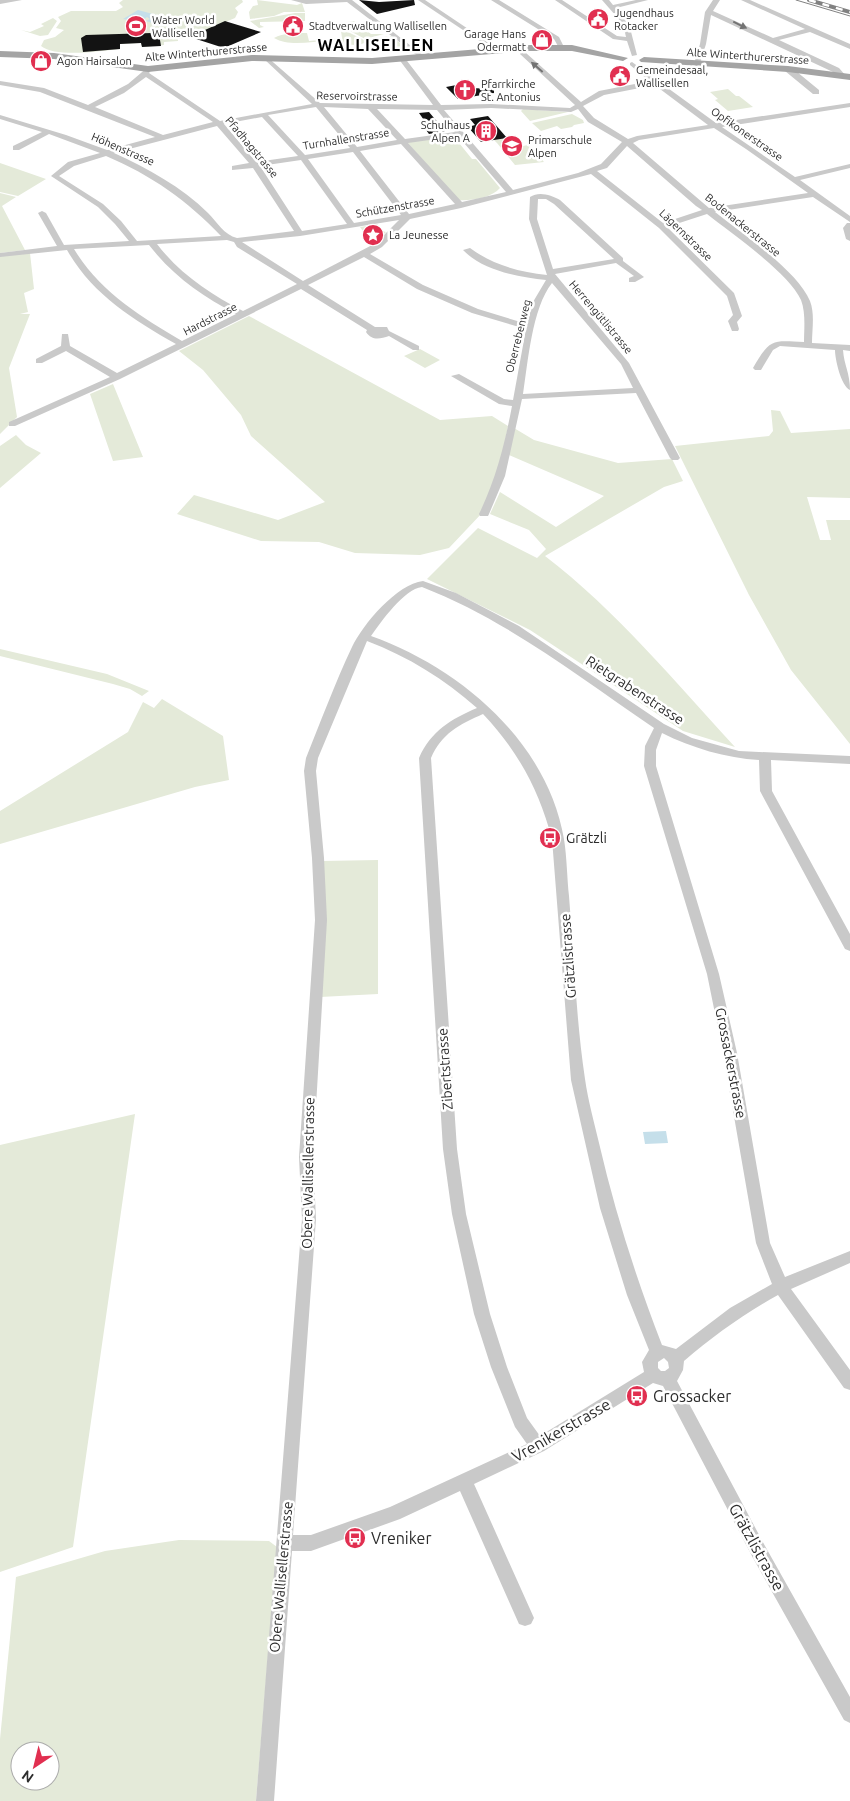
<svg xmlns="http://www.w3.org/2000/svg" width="850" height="1801" font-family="Ubuntu,sans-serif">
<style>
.green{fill:#e4ead9;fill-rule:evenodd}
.water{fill:#c5dfea}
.building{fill:#131313}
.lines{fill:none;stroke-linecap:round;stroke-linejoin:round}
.minor{fill:#c9c9c9;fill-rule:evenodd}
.major{fill:#a4a4a4;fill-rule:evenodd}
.tram{stroke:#818181;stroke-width:1}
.rail-casing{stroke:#818181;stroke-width:4}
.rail{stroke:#fff;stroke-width:2.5;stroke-dasharray:7;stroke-linecap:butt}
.oneway{fill:#737373}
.labels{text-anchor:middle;stroke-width:5;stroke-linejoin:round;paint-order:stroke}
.far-poi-label{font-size:11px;fill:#2c2c2c;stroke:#fff;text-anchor:start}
.far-street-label{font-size:11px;fill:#2c2c2c;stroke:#fff}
.street-label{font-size:14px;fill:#2c2c2c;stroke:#fff}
.poi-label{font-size:14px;fill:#2c2c2c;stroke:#fff;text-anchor:start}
.far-district-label{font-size:16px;font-weight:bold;letter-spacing:1px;fill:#000;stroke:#fff}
.near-poi-label{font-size:16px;fill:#2c2c2c;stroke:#fff;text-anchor:start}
.near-street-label{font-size:16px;fill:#2c2c2c;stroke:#fff}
</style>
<rect width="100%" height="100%" fill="#fff"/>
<path class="green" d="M123 0H242L243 2 235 8 238 12 235 18 197 34 198 36 191 34 185 39H178V41L164 42V45L142 47 141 43 120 44V49C101 51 56 58 41 46L44 40 55 37 64 30 56 28 61 21 58 17 71 11H116L123 7 119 3Z
M257 0 297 5 302 3 305 12H284L274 16 250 19 249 12 253 6 258 5Z
M295 13H305V21L260 22V25L264 27 259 28 250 21Z
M53 18 57 21 48 35 40 36 21 30 30 32 44 26 41 24Z
M354 21 371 34H384L369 38 371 40 388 36 385 38 387 39 391 36 410 51 382 50 372 47 369 41 348 30 350 27 348 22Z
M341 31H346L364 40V43C353 48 344 42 333 41 315 40 291 48 274 38 283 33 297 33 307 33L309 41 342 38Z
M728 89 736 96H739L753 107 728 111 715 100 718 99 710 92Z
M523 109 565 112H568L530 121 521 111Z
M572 114 583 120 584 123 574 125 572 127 561 129 557 126 541 131 532 123Z
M458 134 460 136 455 138 472 159H476L500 188C492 198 470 201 458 200L407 142Z
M506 138 518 147 528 145 544 162 515 165 497 143 507 141 497 143 494 140Z
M0 163 46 179 18 196 0 192Z
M0 193 16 197 2 206 25 250 0 253Z
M378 224 376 229 386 232 381 237 374 238 378 240 373 244 360 227Z
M30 253 34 289 24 293 28 312 20 314H30L9 368 17 417 0 434V256Z
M249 316 440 420 492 416 508 426 498 477 483 512 449 548 420 555 355 553 319 542 261 541 177 514 194 495 278 520 325 502 251 436 241 415 203 370 179 351Z
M420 349 440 360 425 368 404 356Z
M113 384 143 457 113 461 90 394Z
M771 410 780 411 791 433 850 429V498L807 497 820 540H831L826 520H850V744L791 670 749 595 675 446 769 436 773 431Z
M514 428 534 440 618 463 672 459 683 481 664 487 545 556C617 611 674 681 735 747L683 731 530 630 427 579 478 528 537 558 546 549 529 530 490 514 500 492 556 527 604 496 509 455Z
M16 435 26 445 41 453 0 488V446Z
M0 649 107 674 149 691 142 696 130 689 113 684 0 656Z
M162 699 223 736 229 780 195 787 0 844V811L128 732 143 702 154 708Z
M378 860V994L320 997 322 861Z
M135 1114 73 1547 0 1572V1145Z
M179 1540 269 1541 277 1547 256 1801H0V1739L16 1577 105 1551ZM20 1751H50V1781H20Z"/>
<path class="water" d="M138 10 175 20 162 26 146 21 150 19 147 17 140 22 123 19Z
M666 1131 668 1143 645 1144 643 1132Z"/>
<path class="building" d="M359 0 379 2 414 0 415 5 377 14Z
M225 21 228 22 261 32 224 48 193 38 199 35 196 34Z
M152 33V35L159 34 161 46 142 47 141 43 120 44V49L83 52 81 38 86 35Z
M467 83 471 88 494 89V93L458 99 446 87Z
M429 112 445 131 429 134 421 123H426L419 113Z
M488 116 507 138 481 142 468 127 475 125 470 119Z"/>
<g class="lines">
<path class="minor" d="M0 0H22L0 4Z
M291 0H352L424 56 419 57 347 2 306 4Z
M418 0H425L498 49 493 50Z
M491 0H499L559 37 564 47 559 48 554 39Z
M555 0H562L617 36 626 37 623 24 602 0H609L613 5 636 0H648L616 8 629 24 637 55 632 56 627 41 613 39Z
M713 0H720L713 11 773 38 805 29 741 0H750L850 44V49L810 32 779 40 839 68 846 76 839 78 833 72 711 15 706 44 700 63 694 64 700 44 705 12Z
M528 46 531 48 526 53 581 102 599 91 645 82 647 79 630 65V63L632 62 716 123 850 103V107L722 127 795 177 850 164V168L800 180 850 216V222L813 197 715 212C741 233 797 270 810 301 815 314 812 329 812 343L850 345V351L843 350C844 365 850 373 850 390 841 386 835 359 835 350L780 346 773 350 761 370H755L753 368C770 339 771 340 804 342 804 329 806 313 801 300 789 273 731 233 707 214L667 227 734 293 742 316 737 322 739 329 738 331H732L728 321 733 315 727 296 659 228 591 174 461 208 410 219 382 247 370 254 423 285 478 309 527 324 533 302 546 280C519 277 483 271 463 250L470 248C493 265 519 272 547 275L529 219 530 197C539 191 551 195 560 200L623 258V261L644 277 635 282H629V278L634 276 616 263 555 274 629 363 680 458 678 460H672L670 458 636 393 522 399 505 476 489 514 488 516H480L479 514C496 479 505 443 512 406L499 404 451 376 459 374 504 399 513 400 526 329 472 313 417 289 364 257 308 285 375 327H387L389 331 419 346V350H413L389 336C380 339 372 341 366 332L367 330 301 289 120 379 15 426H9V422L110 377 66 351 42 363H36V359L61 346 62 334H68L70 346 117 373 176 344C132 319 92 294 67 250L0 257V253L57 246 38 213 42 211 46 213 64 245 129 241 115 224 98 207 51 176 68 162 100 153 49 134 19 150H13V146L42 132 0 119V115L66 135 107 150 155 137 40 92 0 85V81L44 88 88 105 128 84 148 67 152 69 149 73 220 121 312 104 264 59V57L266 56 320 103 433 105 398 58 402 56 404 57 441 105 491 104 570 108 575 105 520 54V52ZM146 77 213 122 163 135 95 107 124 93ZM652 83 708 125 637 136 628 139 594 118 583 106 604 95 650 86ZM316 107 350 148 305 155 268 115ZM324 107 368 109 397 140 357 147ZM491 108 571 112 578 109 588 122 622 142 601 164 578 173 513 190 444 110ZM377 109 437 110 455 132 405 139ZM262 117 298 156 256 162 224 124ZM217 126 249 163 232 166V170L253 168 294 231 237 238C224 235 217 222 208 213 182 187 147 168 114 153ZM714 128 746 149 808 193 709 208 633 143 639 140ZM458 136 506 192 462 202 408 143ZM401 144 455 204 409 214 360 151ZM627 146 696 206 702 210 663 223 597 171 607 168ZM353 152 401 215 354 223 308 159ZM106 156C151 175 188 201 221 236L137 241 121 221 103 204 59 176 74 166ZM301 160 347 224 302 231 260 166ZM538 199H546L554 204 614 259 553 269 537 219ZM399 220 376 243 303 281 242 242 300 236ZM227 240 234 242 237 247 297 284 243 311C210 294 180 274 157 244ZM149 245C173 276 202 296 236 314L182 341C140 316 100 292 74 249ZM552 283 621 364 633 388 523 394C528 362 532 308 552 283Z
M785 67H791L819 90V94H813L785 71Z
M847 223H850V241L846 239 843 228Z
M423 581 456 593 519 626 664 724 692 738 739 751 850 756V764L771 760 772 791 850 934V951L845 949 760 791 759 760C726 758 692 748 662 733L656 750V766L719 974 737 1053 770 1243 785 1277 850 1251V1263L791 1289 850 1370V1390L844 1388 778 1295C744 1314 713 1336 684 1361L683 1370 677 1381 765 1546 850 1697V1723L844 1720 753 1558 663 1386 653 1383 544 1451 474 1484 534 1618 531 1624 525 1626 519 1624 460 1491 400 1519 311 1551H292L274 1801H256L302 1219 299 1157 315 920 312 858 304 771 306 758C321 721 335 683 352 647 363 624 397 584 423 581ZM422 587C507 620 579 677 654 728L645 746 644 766 707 974 723 1053 756 1243 772 1284 730 1308 676 1349 662 1345C636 1278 615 1212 599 1143 594 1122 588 1100 585 1079 576 1019 574 957 569 896 567 878 567 858 564 839 547 741 460 668 371 636 381 622 404 589 422 587ZM367 641C409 657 444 679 477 708 451 719 431 731 419 758L443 1149 452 1214 474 1314 491 1367 515 1427 527 1444 390 1507 311 1535H293L316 1219 313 1157 327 920 324 858 316 771 318 758ZM483 714C518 751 539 790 552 839L571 1080 600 1208 627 1295 649 1350 642 1362 644 1372 540 1436 527 1418 507 1367 490 1314 466 1214 457 1149 431 758C441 734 460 724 483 714ZM664 1358 668 1362 669 1368 665 1371H661L658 1368V1362Z"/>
<path class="major" d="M528 45H572L628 58 623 61 572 51H528L372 64 252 61 148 72 54 59 0 57V51L54 53 148 66 252 55 372 58Z
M644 57 788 66 850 74V80L788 72 641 62 639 60Z"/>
<path class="tram" d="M796 0 850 16"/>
<g class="rail-casing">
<path id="rail" d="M809 0 850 12"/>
</g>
<use href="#rail" class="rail"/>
</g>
<defs><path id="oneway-solid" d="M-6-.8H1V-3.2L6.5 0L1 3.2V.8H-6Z" transform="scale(1.25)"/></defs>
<g class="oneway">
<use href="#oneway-solid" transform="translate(740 25) rotate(26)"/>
<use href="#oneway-solid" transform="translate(537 67) rotate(-139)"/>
</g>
<defs>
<g id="civic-disc" transform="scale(1.125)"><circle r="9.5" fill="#e12f50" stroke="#fff"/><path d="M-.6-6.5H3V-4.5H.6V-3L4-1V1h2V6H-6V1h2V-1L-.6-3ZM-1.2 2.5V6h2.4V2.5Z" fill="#fff"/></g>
<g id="stadium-disc" transform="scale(1.125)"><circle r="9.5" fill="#e12f50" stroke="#fff"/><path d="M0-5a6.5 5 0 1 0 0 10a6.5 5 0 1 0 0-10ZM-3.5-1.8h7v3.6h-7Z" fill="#fff"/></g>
<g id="shop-disc" transform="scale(1.125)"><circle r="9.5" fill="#e12f50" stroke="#fff"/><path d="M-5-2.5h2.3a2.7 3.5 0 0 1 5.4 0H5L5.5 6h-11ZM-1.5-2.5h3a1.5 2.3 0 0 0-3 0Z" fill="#fff"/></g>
<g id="church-disc" transform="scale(1.125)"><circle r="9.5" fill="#e12f50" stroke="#fff"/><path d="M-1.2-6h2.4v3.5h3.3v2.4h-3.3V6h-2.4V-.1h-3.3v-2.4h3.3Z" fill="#fff"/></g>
<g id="building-disc" transform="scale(1.125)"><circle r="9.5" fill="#e12f50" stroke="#fff"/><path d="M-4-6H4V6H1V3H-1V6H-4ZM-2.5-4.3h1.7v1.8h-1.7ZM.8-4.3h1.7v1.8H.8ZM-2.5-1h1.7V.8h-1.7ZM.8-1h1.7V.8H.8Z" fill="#fff"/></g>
<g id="school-disc" transform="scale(1.125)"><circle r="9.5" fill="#e12f50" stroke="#fff"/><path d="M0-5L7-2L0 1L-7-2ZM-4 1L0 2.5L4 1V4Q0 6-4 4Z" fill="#fff"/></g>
<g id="sight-disc" transform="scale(1.125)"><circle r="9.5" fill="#e12f50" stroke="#fff"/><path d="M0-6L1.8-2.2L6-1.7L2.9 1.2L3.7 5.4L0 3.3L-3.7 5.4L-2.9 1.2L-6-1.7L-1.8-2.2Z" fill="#fff"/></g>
<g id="bus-disc" transform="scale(1.125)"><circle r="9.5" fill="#e12f50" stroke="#fff"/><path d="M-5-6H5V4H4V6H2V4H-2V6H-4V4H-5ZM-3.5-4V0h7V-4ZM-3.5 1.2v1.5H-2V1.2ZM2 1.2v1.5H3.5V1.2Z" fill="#fff"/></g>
</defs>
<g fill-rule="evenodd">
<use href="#civic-disc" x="598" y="19"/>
<use href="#stadium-disc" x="136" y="26"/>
<use href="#civic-disc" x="293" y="26"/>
<use href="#shop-disc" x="542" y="40"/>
<use href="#shop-disc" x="41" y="61"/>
<use href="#civic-disc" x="620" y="76"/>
<use href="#church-disc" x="465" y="90"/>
<use href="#building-disc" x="486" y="131"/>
<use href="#school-disc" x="512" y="146"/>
<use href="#sight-disc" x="373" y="235"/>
<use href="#bus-disc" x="550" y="838"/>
<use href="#bus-disc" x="637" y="1396"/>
<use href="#bus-disc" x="355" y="1538"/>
</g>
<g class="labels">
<g class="far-poi-label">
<text x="614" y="17">Jugendhaus<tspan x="614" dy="13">Rotacker</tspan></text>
<text x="152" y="24">Water World<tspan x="152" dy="13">Wallisellen</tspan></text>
<text x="309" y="30">Stadtverwaltung Wallisellen</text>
<text x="526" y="38" text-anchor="end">Garage Hans<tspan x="526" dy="13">Odermatt</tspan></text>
<text x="57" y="65">Agon Hairsalon</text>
<text x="636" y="74">Gemeindesaal,<tspan x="636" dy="13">Wallisellen</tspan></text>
<text x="481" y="88">Pfarrkirche<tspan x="481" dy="13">St. Antonius</tspan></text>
<text x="470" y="129" text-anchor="end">Schulhaus<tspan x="470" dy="13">Alpen A</tspan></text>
<text x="528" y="144">Primarschule<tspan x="528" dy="13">Alpen</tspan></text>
<text x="389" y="239">La Jeunesse</text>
</g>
<g class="far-street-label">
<text transform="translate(206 52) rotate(-5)" y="4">Alte Winterthurerstrasse</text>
<text transform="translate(748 56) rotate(4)" y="4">Alte Winterthurerstrasse</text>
<text transform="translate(357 96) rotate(1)" y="4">Reservoirstrasse</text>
<text transform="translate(747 134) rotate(35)" y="4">Opfikonerstrasse</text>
<text transform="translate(346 139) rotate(-9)" y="4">Turnhallenstrasse</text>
<text transform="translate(252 147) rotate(50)" y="4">Pfadhagstrasse</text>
<text transform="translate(123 149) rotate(23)" y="4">Höhenstrasse</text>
<text transform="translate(395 207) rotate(-10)" y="4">Schützenstrasse</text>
<text transform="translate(743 225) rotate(39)" y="4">Bodenackerstrasse</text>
<text transform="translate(686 235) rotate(44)" y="4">Lägernstrasse</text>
<text transform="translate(601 317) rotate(50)" y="4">Herrengütlistrasse</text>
<text transform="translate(210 319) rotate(-27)" y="4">Hardstrasse</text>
<text transform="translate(518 336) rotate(-76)" y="4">Oberrebenweg</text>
</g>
<g class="street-label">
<text transform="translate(635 690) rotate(33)" y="5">Rietgrabenstrasse</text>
<text transform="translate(568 956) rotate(-94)" y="5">Grätzlistrasse</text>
<text transform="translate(731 1063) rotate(79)" y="5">Grossackerstrasse</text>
<text transform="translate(445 1069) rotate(-94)" y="5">Zibertstrasse</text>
<text transform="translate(308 1173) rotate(-89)" y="5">Obere Wallisellerstrasse</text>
<text transform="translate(281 1577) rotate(-85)" y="5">Obere Wallisellerstrasse</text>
</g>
<g class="poi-label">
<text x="566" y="843">Grätzli</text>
</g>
<g class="far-district-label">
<text x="376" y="51">WALLISELLEN</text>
</g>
<g class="near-poi-label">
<text x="653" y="1402">Grossacker</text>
<text x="371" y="1544">Vreniker</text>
</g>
<g class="near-street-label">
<text transform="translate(561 1430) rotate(-30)" y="6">Vrenikerstrasse</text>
<text transform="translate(757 1547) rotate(61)" y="6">Grätzlistrasse</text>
</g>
</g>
<g transform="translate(35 1766) rotate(215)"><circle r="24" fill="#ffffff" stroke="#ababab"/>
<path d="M0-4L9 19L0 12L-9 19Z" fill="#e12f50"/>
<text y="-8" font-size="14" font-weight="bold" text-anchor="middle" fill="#2c2c2c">N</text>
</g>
</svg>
